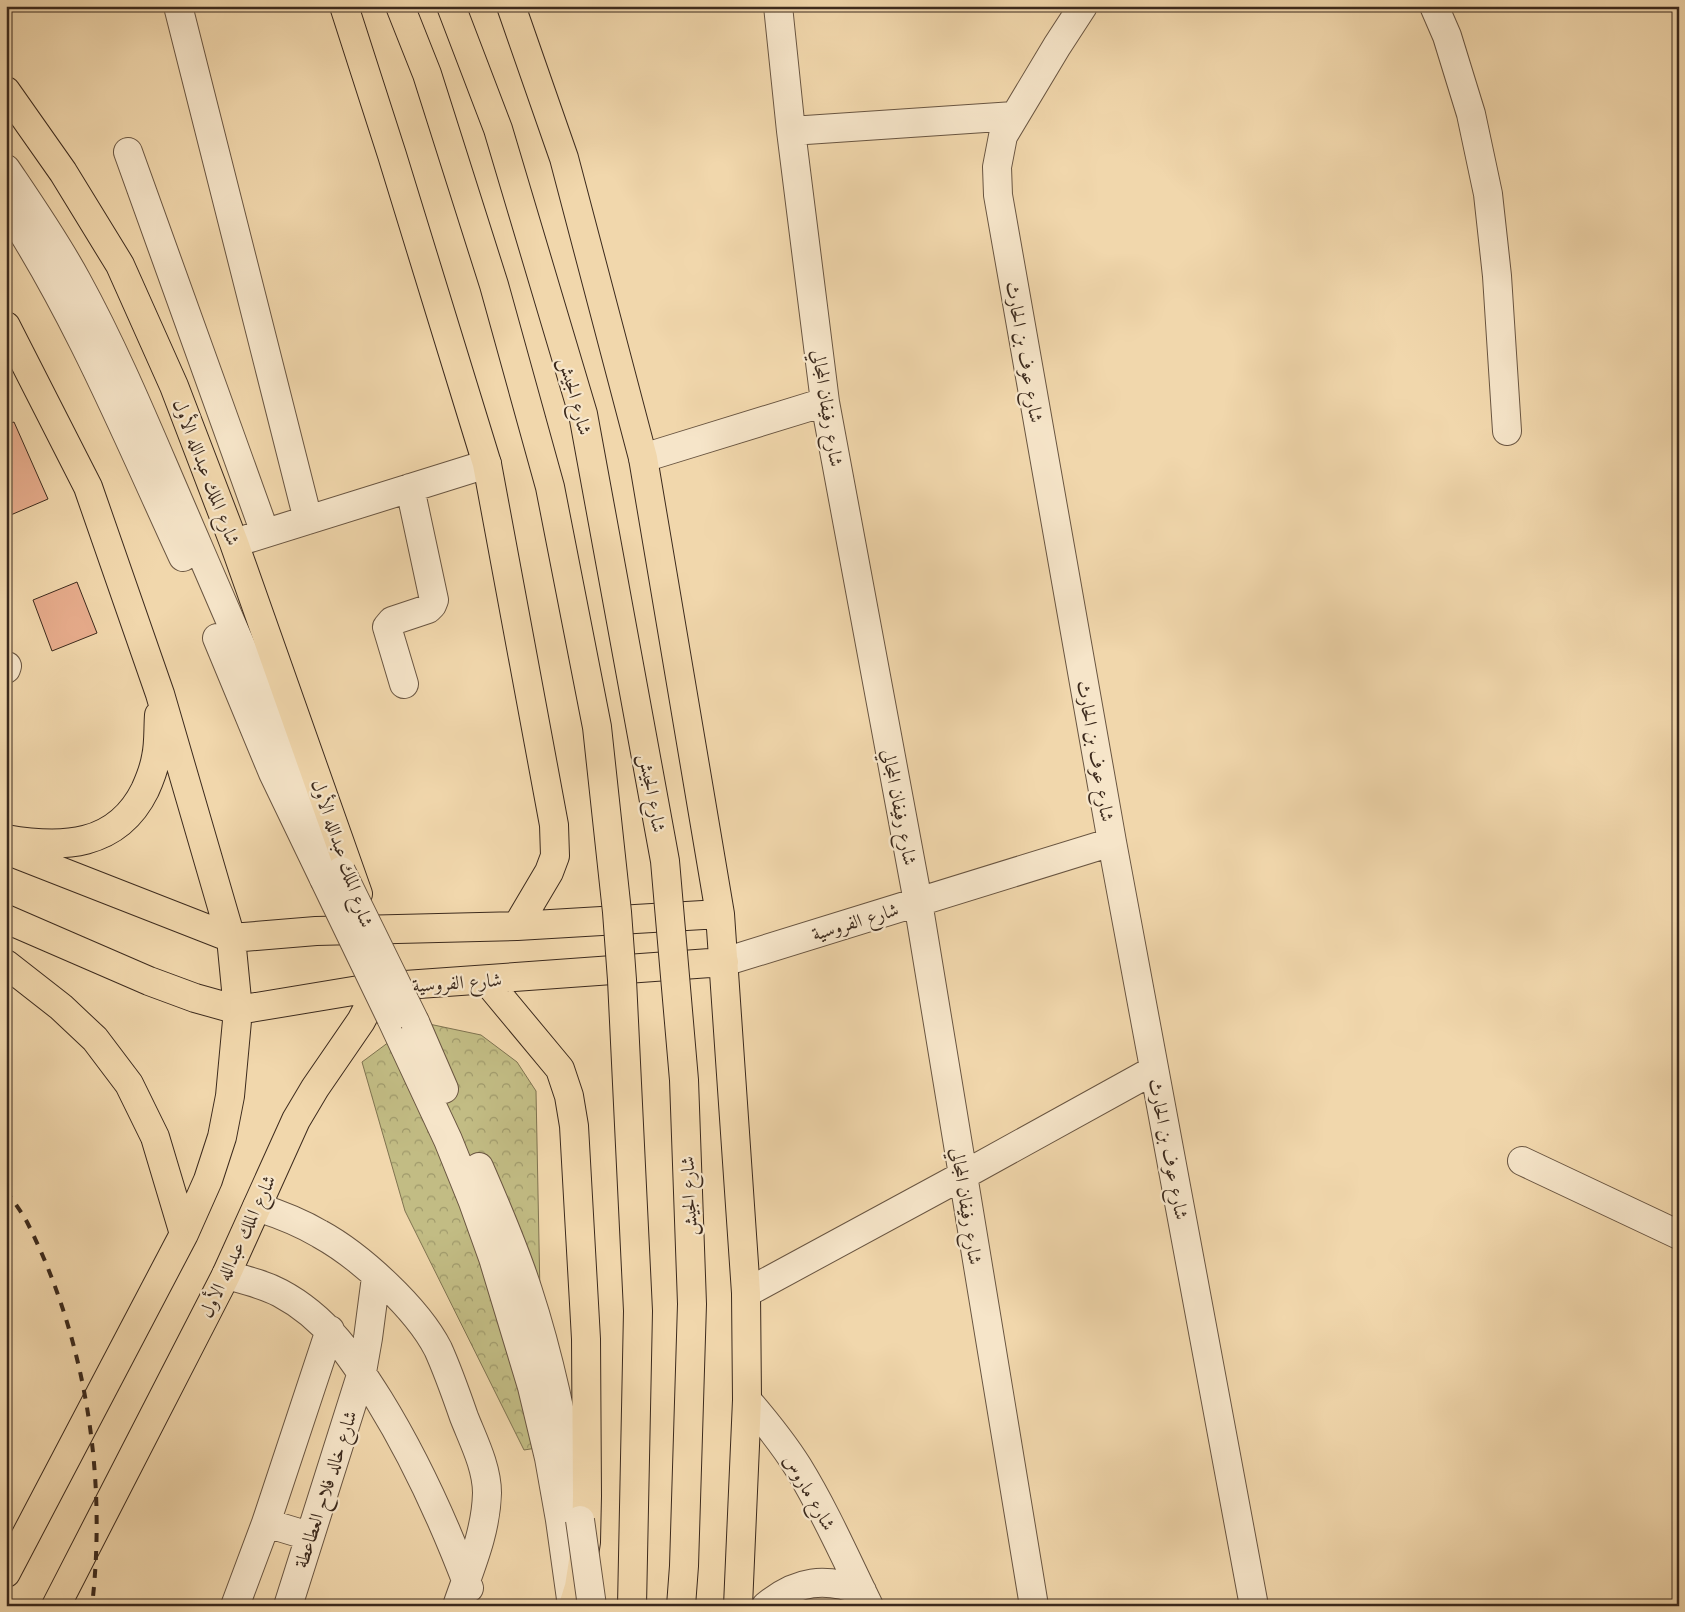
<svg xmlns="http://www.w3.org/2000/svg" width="1685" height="1612" font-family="'Old Standard TT',Amiri,serif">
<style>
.park{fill:url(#park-crowns);stroke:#7f7350}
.building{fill:#e8ad8d;stroke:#3c2a1d}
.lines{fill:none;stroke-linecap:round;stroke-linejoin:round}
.minor-casing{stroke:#695541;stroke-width:30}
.major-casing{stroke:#3c2a1d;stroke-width:30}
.minor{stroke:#f6e5c9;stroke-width:28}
.major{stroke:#f1d7ac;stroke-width:28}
.rail{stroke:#3c2a1d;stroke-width:4;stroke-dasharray:9 9;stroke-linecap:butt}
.minor-bridge-casing{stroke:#695541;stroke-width:30;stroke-linecap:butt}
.highway-bridge-casing{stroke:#3c2a1d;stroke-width:30;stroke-linecap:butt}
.minor-bridge{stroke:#f6e5c9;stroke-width:28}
.highway-bridge{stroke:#f1d7ac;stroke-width:28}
.labels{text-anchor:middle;stroke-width:4.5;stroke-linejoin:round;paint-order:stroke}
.street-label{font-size:19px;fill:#3c2a1d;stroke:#f6e5c9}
</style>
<defs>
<pattern id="park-crowns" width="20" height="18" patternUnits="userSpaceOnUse" patternTransform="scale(1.25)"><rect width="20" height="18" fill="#c2bc84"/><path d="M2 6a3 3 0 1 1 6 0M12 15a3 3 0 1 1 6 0" fill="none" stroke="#9f996b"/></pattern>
</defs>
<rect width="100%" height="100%" fill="#f1d7ac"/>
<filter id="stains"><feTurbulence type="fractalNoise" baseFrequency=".004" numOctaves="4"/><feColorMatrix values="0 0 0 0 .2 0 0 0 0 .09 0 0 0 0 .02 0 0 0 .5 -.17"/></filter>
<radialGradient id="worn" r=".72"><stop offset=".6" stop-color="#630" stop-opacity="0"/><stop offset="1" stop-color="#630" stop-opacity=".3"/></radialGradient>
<path class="park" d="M429 1024 481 1035 517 1062 536 1091 543 1447 524 1450 405 1211 362 1062 397 1036Z"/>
<path class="building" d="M6 407 11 418 6 420Z
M14 422 48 499 6 517V425Z
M77 582 97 633 52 651 33 600Z"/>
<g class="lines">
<g class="minor-casing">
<path id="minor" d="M178 6 308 520
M778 6 791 131 825 402 918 902 1034 1606
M1083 6 1057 46 1003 136 997 167 998 195 1112 842 1254 1606
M1434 6 1447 36 1471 114 1488 194 1497 276 1507 431
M791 131 1014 116
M128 152 265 533
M6 169C31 206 56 242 77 281 116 352 147 428 179 502 229 618 279 735 331 850
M6 206C78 316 128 438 183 557
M643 458 825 402
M247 539 487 464
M217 638 273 773 324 879
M6 669 7 666
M404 684 387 627 392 621 428 609 432 605 434 600 410 488
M724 962 1112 842
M391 1018 448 1140 473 1202 493 1258 532 1387 549 1458 560 1520 572 1606
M415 1022 444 1089
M1522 1161 1679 1235
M479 1167C496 1206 515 1250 528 1291 552 1364 567 1440 579 1516
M257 1207C279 1214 300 1222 320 1234 360 1256 417 1308 438 1349 448 1371 456 1394 464 1417 473 1440 487 1467 487 1493 486 1533 470 1568 457 1606
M226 1275C245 1280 263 1284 280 1293 327 1318 352 1357 379 1400 416 1460 444 1522 469 1588
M746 1293 962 1176 1154 1070
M747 1400C765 1421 783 1443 798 1467 825 1511 846 1559 869 1606
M266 1523 309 1536
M235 1606 266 1523 330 1330
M288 1606 362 1372 368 1338 376 1277
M766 1606C797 1580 825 1577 862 1591"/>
</g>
<g class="major-casing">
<path id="major" d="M344 6 392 155 487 464 554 825 555 856 549 872 517 926
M511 6 564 158 643 458 720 914 746 1293 747 1400 738 1606
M6 91 63 172 120 265 174 386 234 543 358 894
M6 326 88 487 160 694 231 938 238 1010 230 1096 222 1137 208 1180 184 1234 6 1573
M6 839C62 849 117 847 145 790 150 779 154 769 156 757 159 744 158 729 159 715
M6 850 231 938 316 931 517 926 720 914
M6 919 149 981 195 998 238 1010 377 987 724 962
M6 964 61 1007 95 1039 129 1084 155 1137 184 1234
M486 980 560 1069 569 1096 574 1126 586 1339 587 1496 586 1542 579 1587 573 1606
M56 1606 226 1275 296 1120 315 1088 361 1021 370 1004 377 987 379 969"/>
</g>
<use href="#minor" class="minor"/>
<use href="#major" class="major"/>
<path class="rail" d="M6 1190C13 1201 21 1211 27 1222 86 1339 107 1476 92 1606"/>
<g class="minor-bridge-casing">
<path id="minor-bridge" d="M341 871 415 1022
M324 879 391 1018
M580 1520 592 1606"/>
</g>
<g class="highway-bridge-casing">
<path id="highway-bridge" d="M400 6 427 74 494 285 550 487 597 727 617 912 622 980 638 1311 632 1606
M451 6 498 129 583 414 665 861 684 1080 692 1304 684 1566 681 1606"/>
</g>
<use href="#minor-bridge" class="minor-bridge"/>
<use href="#highway-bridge" class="highway-bridge"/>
</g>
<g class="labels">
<g class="street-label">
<text transform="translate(1025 352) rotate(80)" y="7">شارع عوف بن الحارث</text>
<text transform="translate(576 396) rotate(75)" y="7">شارع الجيش</text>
<text transform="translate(828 408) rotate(81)" y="7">شارع رفيفان المجالي</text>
<text transform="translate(207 472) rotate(69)" y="7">شارع الملك عبدالله الأول</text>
<text transform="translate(1096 751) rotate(80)" y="7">شارع عوف بن الحارث</text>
<text transform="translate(653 793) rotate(80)" y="7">شارع الجيش</text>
<text transform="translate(900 807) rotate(79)" y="7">شارع رفيفان المجالي</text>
<text transform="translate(343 853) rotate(71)" y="7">شارع الملك عبدالله الأول</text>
<text transform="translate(855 921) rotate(-17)" y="7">شارع الفروسية</text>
<text transform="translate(457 982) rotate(-4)" y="7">شارع الفروسية</text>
<text transform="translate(1169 1149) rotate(79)" y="7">شارع عوف بن الحارث</text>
<text transform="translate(688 1196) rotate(-92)" y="7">شارع الجيش</text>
<text transform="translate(967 1206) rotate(81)" y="7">شارع رفيفان المجالي</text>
<text transform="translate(237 1246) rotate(-65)" y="7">شارع الملك عبدالله الأول</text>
<text transform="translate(325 1489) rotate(-72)" y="7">شارع خالد فلاح العطاعطة</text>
<text transform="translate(810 1492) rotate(60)" y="7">شارع ماروس</text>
</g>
</g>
<rect width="1685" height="1612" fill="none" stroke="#f1d7ac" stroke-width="25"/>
<rect x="8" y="8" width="1670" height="1597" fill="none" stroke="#3c2a1d" stroke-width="2.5"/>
<rect x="12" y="12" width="1660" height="1587" fill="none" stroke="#3c2a1d"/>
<rect width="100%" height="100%" filter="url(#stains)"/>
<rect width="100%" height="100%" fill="url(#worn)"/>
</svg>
